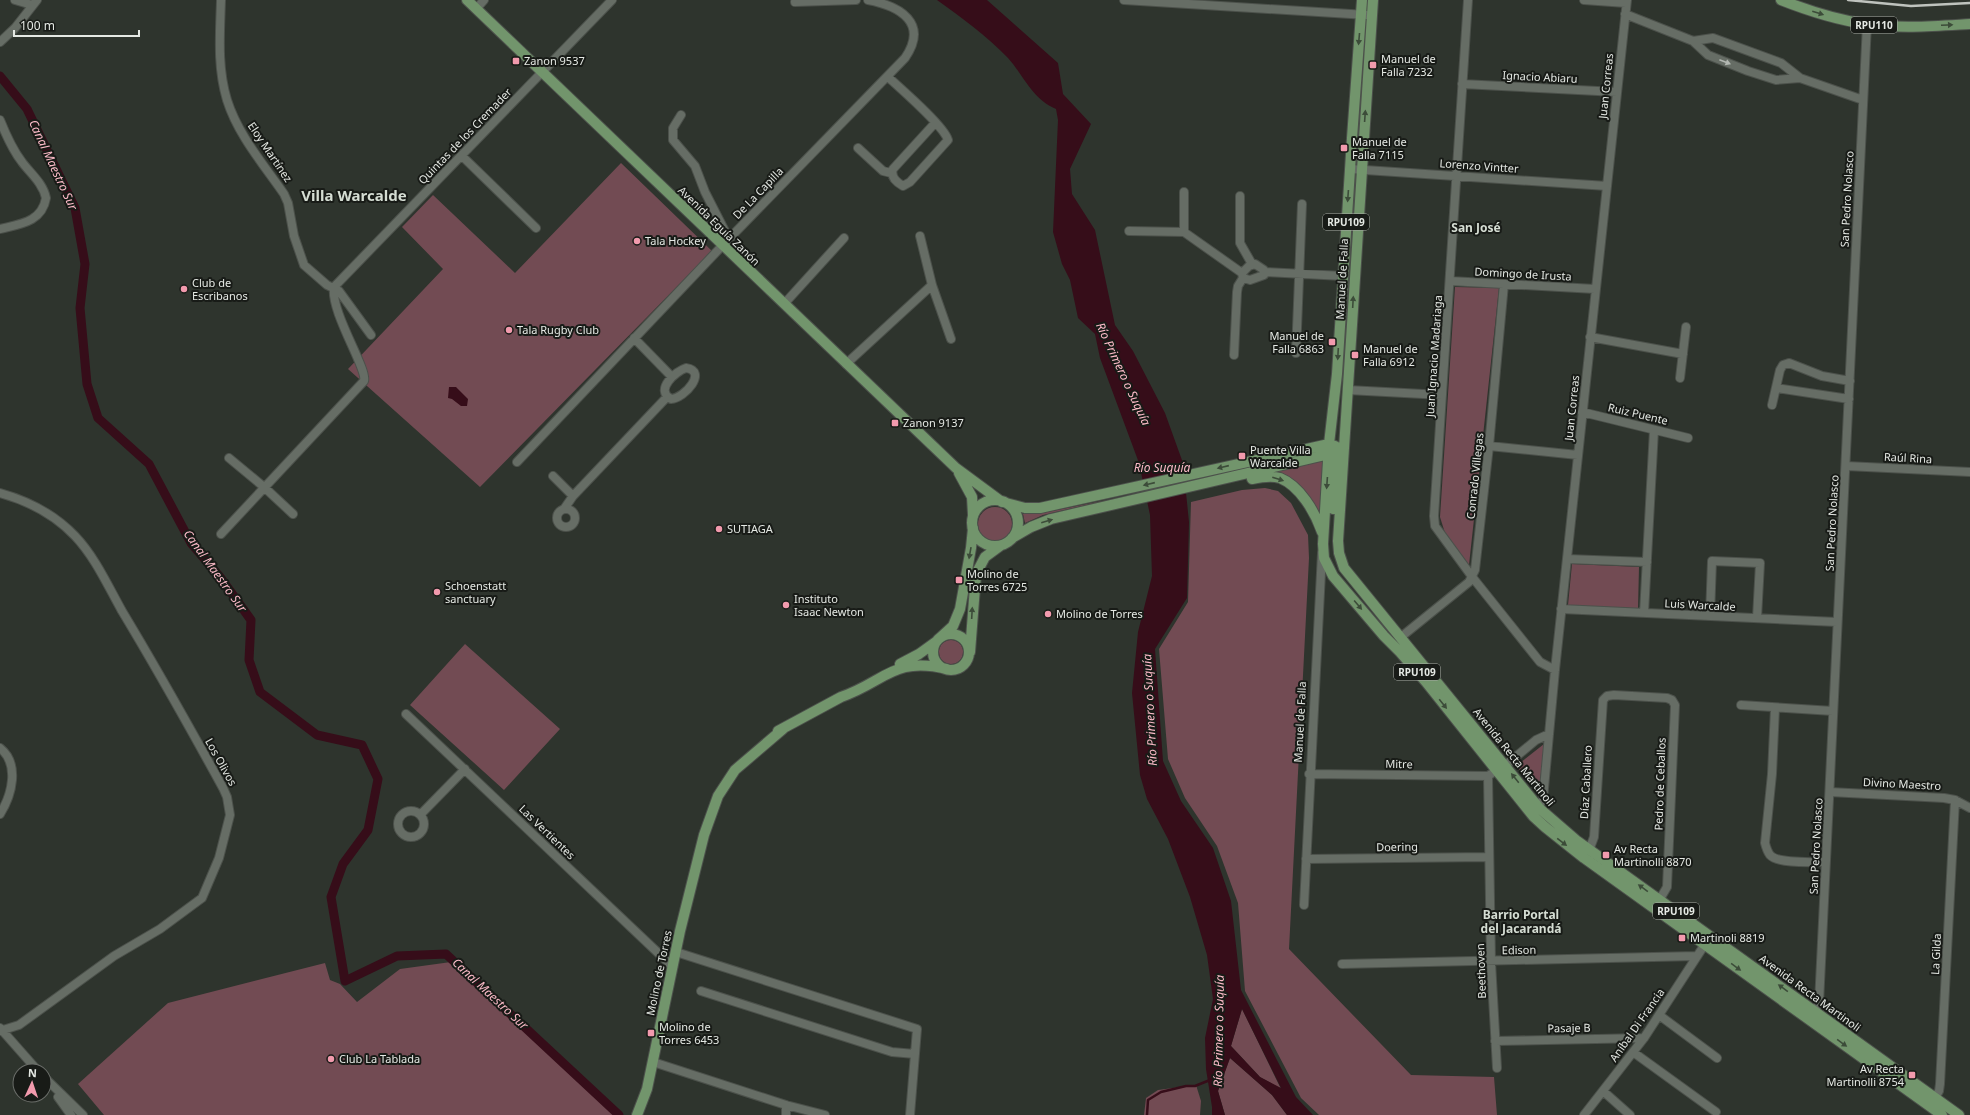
<svg xmlns="http://www.w3.org/2000/svg" width="1970" height="1115" font-family="'Noto Sans',sans-serif">
<style>
.green{fill:#724b53}
.water{fill:#360d19;fill-rule:evenodd}
.lines{fill:none;stroke-linecap:round;stroke-linejoin:round}
.stream{stroke:#360d19;stroke-width:2.5}
.canal{stroke:#360d19;stroke-width:9}
.minor-casing{stroke:#4c514b;stroke-width:10}
.major-casing{stroke:#4c514b;stroke-width:12}
.minor{stroke:#666d65;stroke-width:8}
.major{stroke:#72956c;stroke-width:10}
.rail{stroke:#bfc3be;stroke-width:2.5}
.oneway{fill:#3c4c39}
.oneway2{fill:#b2b7b1}
.poi-dot{fill:#f29aad;stroke:#181b17;stroke-width:1.5}
.labels{text-anchor:middle;stroke-width:4;stroke-linejoin:round;paint-order:stroke}
.shield{fill:#181b17;stroke:#a8aba6;stroke-width:1}
.shield-label{font-size:10px;font-weight:bold;fill:#e5e9e4}
.poi-label{font-size:11px;fill:#e5e9e4;stroke:#181b17;text-anchor:start}
.street-label{font-size:11px;fill:#e5e9e4;stroke:#181b17}
.water-label{font-size:12px;font-style:italic;fill:#fcbbc8;stroke:#181b17}
.neighbourhood-label{font-size:12px;font-weight:bold;fill:#d5ddd3;stroke:#181b17}
.district-label{font-size:15px;font-weight:bold;fill:#d5ddd3;stroke:#181b17}
</style>
<rect width="100%" height="100%" fill="#2e342d"/>
<path class="green" d="M621 163 712 251 480 487 348 369 443 269 402 227 433 195 515 273Z
M1455 287 1499 288 1469 565 1445 533 1440 517Z
M1323 460 1324 461 1320 516C1311 497 1297 476 1275 471Z
M1265 488 1278 491 1291 503 1308 535 1309 558 1289 949 1411 1075 1494 1077 1497 1115H1319L1301 1098 1245 991 1238 903 1217 846 1185 798 1168 759 1159 649 1188 602 1191 502 1242 490Z
M1112 499 1043 515 1025 523 1023 514H1037Z
M978 524a17 17 0 1 1 34 0a17 17 0 1 1-34 0Z
M1572 564 1639 567 1638 609 1568 605Z
M939 652a12 12 0 1 1 24 0a12 12 0 1 1-24 0Z
M465 644 560 729 504 790 410 705Z
M1544 744 1539 793 1516 766Z
M451 962 531 1034 615 1115H104L78 1084 168 1003 325 963 330 980 340 984 357 1002 400 969Z
M1242 1009 1281 1089 1260 1077 1231 1046Z
M1230 1058 1272 1095 1287 1115H1225L1218 1091Z
M1196 1085 1201 1101 1200 1115H1144L1146 1098 1158 1090Z"/>
<path class="water" d="M937 0H987L1058 63 1063 94 1091 124 1070 169 1072 194 1095 230 1115 325 1133 351 1165 413 1183 463 1189 522 1187 598 1155 649 1163 761 1181 801 1213 848 1231 901 1241 990 1296 1097 1313 1115H1287L1272 1095 1230 1058 1218 1091 1225 1115H1212V1107L1206 1069 1205 1038 1213 999 1207 955 1190 897 1168 839 1147 799 1140 775 1132 693 1138 632 1152 576 1150 515 1139 463 1100 358 1095 334 1078 318 1070 280 1062 264 1053 232 1058 120 1056 109C1032 99 1024 76 1008 58 987 36 962 18 937 0ZM1242 1009 1281 1088 1260 1077 1231 1046Z
M449 387H456L468 399 467 406H461L452 399 448 398Z"/>
<g class="lines">
<path class="stream" d="M1147 1115 1148 1100 1161 1092 1186 1086H1195L1210 1080"/>
<path class="canal" d="M0 76 27 109 75 208 85 264 80 308 87 384 98 418 149 464 191 543 220 577 251 620 249 660 260 692 317 735 362 745 378 779 368 830 343 864 331 897 345 981 397 956 446 954 619 1115"/>
<g class="minor-casing">
<path id="minor" d="M15 0 32 5
M221 0C220 34 217 67 227 100 238 135 264 165 284 194L288 203 294 236 304 265 327 285 339 291 371 335
M1124 0 1367 15
M1468 0 1434 516 1435 526 1473 578 1540 662 1555 670
M1584 0 1626 3
M795 2 856 0
M476 9 484 0
M1625 14 1693 41 1708 55 1748 71 1776 80 1800 78
M1693 41 1713 38 1781 63 1800 78 1863 100
M0 42 15 28 37 0
M888 77C901 89 944 126 948 140L910 182 903 186C896 182 890 177 893 169L935 123
M1462 84 1617 92
M681 115 673 128V140L695 166 705 192 729 239
M0 120C6 135 12 149 22 162 30 173 43 183 46 198 42 222 20 224 0 229
M858 148 883 171 891 173
M462 156 536 228
M1350 169 1607 186
M1184 192V232
M1240 196V243L1252 264
M1129 231 1184 232 1242 273
M920 236 932 285 951 339
M1255 264 1264 270V275L1250 280 1243 278 1242 273 1249 266Z
M1265 272 1343 276
M1450 281 1595 289
M784 304 844 238
M1590 337 1683 354
M634 338 672 377
M1296 353 1302 204
M1234 355 1237 292 1238 286 1243 278
M846 364 932 285
M686 368C708 371 685 398 671 399 654 390 676 371 686 368Z
M1680 378 1686 327
M1776 388 1849 399
M1348 390 1442 395
M1772 405 1780 370 1783 365 1789 363 1822 376 1850 381
M1582 412 1688 438
M1489 446 1578 455
M229 458 264 487 293 514
M517 462 722 246 905 58C929 23 900 6 868 0
M1846 466 1970 472
M553 476 573 496
M0 493C29 501 54 514 75 536 95 557 108 586 122 611 157 669 190 728 223 788L227 797 230 815 219 858 202 898 160 929 114 956 19 1025 0 1031
M564 509 573 496 667 397
M557 518a9 9 0 1 1 18 0a9 9 0 1 1-18 0Z
M221 534 364 381C368 369 330 312 334 287L612 0
M1567 559 1647 562
M1561 609 1837 622
M1644 613 1654 430
M1710 616 1712 561 1760 563 1757 618
M1401 637 1469 582 1475 570 1489 446 1504 284
M1741 705 1833 711
M1775 708 1772 774 1765 843C1766 847 1767 851 1770 855 1778 864 1812 862 1825 862
M406 714 673 967
M0 748C20 764 12 795 0 814
M1501 769 1536 740 1549 734
M1309 774 1488 776 1491 774
M1488 776 1491 962 1497 1068
M1830 792 1944 798 1955 800 1970 808
M398 824a13 13 0 1 1 26 0a13 13 0 1 1-26 0Z
M1536 813 1543 799 1555 670 1627 0
M420 815 465 769
M1588 853 1594 837 1603 700 1607 696 1614 695 1667 698 1672 700 1675 705 1667 887 1657 904
M1306 859 1488 857
M1304 905 1322 553
M676 952 917 1029 910 1115
M1342 964 1696 956
M701 991 892 1052 915 1054
M1659 1015 1717 1058
M1811 1016 1819 1003 1867 24
M0 1028 38 1071
M1495 1041 1644 1038
M1633 1052 1716 1112
M653 1062 786 1105 825 1115
M44 1077 83 1115
M1603 1091 1630 1115
M58 1097 71 1115
M1932 1103 1939 1091 1940 1084 1955 800
M786 1115V1105
M1584 1115 1644 1038 1707 941"/>
</g>
<g class="major-casing">
<path id="major" d="M467 0 956 468 1002 502
M1362 0 1352 138 1337 374 1329 444 1323 544 1324 558 1333 576 1384 636 1400 652 1426 682 1533 816 1545 827 1584 858 1942 1115
M1373 0 1338 541 1339 553 1344 568 1539 808 1576 840 1959 1115
M1781 0C1809 11 1837 20 1866 24 1900 29 1936 26 1970 24
M959 473 972 497 973 515
M1252 479C1261 477 1271 475 1280 478 1300 486 1315 512 1322 532
M972 523a23 23 0 1 1 46 0a23 23 0 1 1-46 0Z
M1006 503 1025 508H1040L1329 444 1335 446 1337 449
M1333 509 1337 447
M1012 538 1031 527 1051 519 1334 453
M933 652a18 18 0 1 1 36 0a18 18 0 1 1-36 0Z
M941 637 953 626 960 609 971 548 973 528
M970 652 976 574 985 557 1000 546
M900 664 919 654 937 641
M778 731 841 697C885 682 893 656 947 669
M637 1115 647 1089 680 931 704 835 718 796 735 770 783 729"/>
</g>
<use href="#minor" class="minor"/>
<use href="#major" class="major"/>
<path class="rail" d="M1848 0 1911 6 1970 3"/>
</g>
<defs><path id="oneway-solid" d="M-6-.8H1V-3.2L6.5 0L1 3.2V.8H-6Z"/></defs>
<g class="oneway">
<use href="#oneway-solid" transform="translate(1818 13) rotate(17)"/>
<use href="#oneway-solid" transform="translate(1947 25) rotate(-2)"/>
<use href="#oneway-solid" transform="translate(1359 39) rotate(95)"/>
<use href="#oneway-solid" transform="translate(1365 116) rotate(-86)"/>
<use href="#oneway-solid" transform="translate(1348 196) rotate(94)"/>
<use href="#oneway-solid" transform="translate(1353 302) rotate(-87)"/>
<use href="#oneway-solid" transform="translate(1338 354) rotate(93)"/>
<use href="#oneway-solid" transform="translate(1223 467) rotate(167)"/>
<use href="#oneway-solid" transform="translate(1278 479) rotate(18)"/>
<use href="#oneway-solid" transform="translate(1327 483) rotate(94)"/>
<use href="#oneway-solid" transform="translate(1149 484) rotate(167)"/>
<use href="#oneway-solid" transform="translate(1047 521) rotate(-16)"/>
<use href="#oneway-solid" transform="translate(970 553) rotate(100)"/>
<use href="#oneway-solid" transform="translate(1358 605) rotate(50)"/>
<use href="#oneway-solid" transform="translate(972 613) rotate(-87)"/>
<use href="#oneway-solid" transform="translate(1443 704) rotate(51)"/>
<use href="#oneway-solid" transform="translate(1515 778) rotate(-129)"/>
<use href="#oneway-solid" transform="translate(1562 842) rotate(37)"/>
<use href="#oneway-solid" transform="translate(1643 888) rotate(-144)"/>
<use href="#oneway-solid" transform="translate(1736 967) rotate(36)"/>
<use href="#oneway-solid" transform="translate(1783 988) rotate(-144)"/>
<use href="#oneway-solid" transform="translate(1842 1043) rotate(36)"/>
</g>
<use class="oneway2" href="#oneway-solid" transform="translate(1725 62) rotate(21)"/>
<g class="poi-dot">
<rect x="512" y="57" width="8" height="8" rx="2"/>
<rect x="1369" y="61" width="8" height="8" rx="2"/>
<rect x="1340" y="144" width="8" height="8" rx="2"/>
<circle cx="637" cy="241" r="4"/>
<circle cx="184" cy="289" r="4"/>
<circle cx="509" cy="330" r="4"/>
<rect x="1328" y="338" width="8" height="8" rx="2"/>
<rect x="1351" y="351" width="8" height="8" rx="2"/>
<rect x="891" y="419" width="8" height="8" rx="2"/>
<rect x="1238" y="452" width="8" height="8" rx="2"/>
<circle cx="719" cy="529" r="4"/>
<rect x="955" y="576" width="8" height="8" rx="2"/>
<circle cx="437" cy="592" r="4"/>
<circle cx="786" cy="605" r="4"/>
<circle cx="1048" cy="614" r="4"/>
<rect x="1602" y="851" width="8" height="8" rx="2"/>
<rect x="1678" y="934" width="8" height="8" rx="2"/>
<rect x="647" y="1029" width="8" height="8" rx="2"/>
<circle cx="331" cy="1059" r="4"/>
<rect x="1908" y="1071" width="8" height="8" rx="2"/>
</g>
<g class="labels">
<g class="shield">
<rect x="1851" y="17" width="46" height="16" rx="3"/>
<rect x="1323" y="214" width="46" height="16" rx="3"/>
<rect x="1394" y="664" width="46" height="16" rx="3"/>
<rect x="1653" y="903" width="46" height="16" rx="3"/>
</g>
<g class="shield-label">
<text x="1874" y="29">RPU110</text>
<text x="1346" y="226">RPU109</text>
<text x="1417" y="676">RPU109</text>
<text x="1676" y="915">RPU109</text>
</g>
<g class="poi-label">
<text x="1381" y="63">Manuel de<tspan x="1381" dy="13">Falla 7232</tspan></text>
<text x="524" y="65">Zanon 9537</text>
<text x="1352" y="146">Manuel de<tspan x="1352" dy="13">Falla 7115</tspan></text>
<text x="645" y="245">Tala Hockey</text>
<text x="192" y="287">Club de<tspan x="192" dy="13">Escribanos</tspan></text>
<text x="517" y="334">Tala Rugby Club</text>
<text x="1324" y="340" text-anchor="end">Manuel de<tspan x="1324" dy="13">Falla 6863</tspan></text>
<text x="1363" y="353">Manuel de<tspan x="1363" dy="13">Falla 6912</tspan></text>
<text x="903" y="427">Zanon 9137</text>
<text x="1250" y="454">Puente Villa<tspan x="1250" dy="13">Warcalde</tspan></text>
<text x="727" y="533">SUTIAGA</text>
<text x="967" y="578">Molino de<tspan x="967" dy="13">Torres 6725</tspan></text>
<text x="445" y="590">Schoenstatt<tspan x="445" dy="13">sanctuary</tspan></text>
<text x="794" y="603">Instituto<tspan x="794" dy="13">Isaac Newton</tspan></text>
<text x="1056" y="618">Molino de Torres</text>
<text x="1614" y="853">Av Recta<tspan x="1614" dy="13">Martinolli 8870</tspan></text>
<text x="1690" y="942">Martinoli 8819</text>
<text x="659" y="1031">Molino de<tspan x="659" dy="13">Torres 6453</tspan></text>
<text x="339" y="1063">Club La Tablada</text>
<text x="1904" y="1073" text-anchor="end">Av Recta<tspan x="1904" dy="13">Martinolli 8754</tspan></text>
</g>
<g class="street-label">
<text transform="translate(1540 77) rotate(3)" y="4">Ignacio Abiaru</text>
<text transform="translate(1606 86) rotate(-84)" y="4">Juan Correas</text>
<text transform="translate(465 136) rotate(-46)" y="4">Quintas de los Cremader</text>
<text transform="translate(270 152) rotate(56)" y="4">Eloy Martínez</text>
<text transform="translate(1479 166) rotate(4)" y="4">Lorenzo Vintter</text>
<text transform="translate(758 193) rotate(-46)" y="4">De La Capilla</text>
<text transform="translate(1847 199) rotate(-87)" y="4">San Pedro Nolasco</text>
<text transform="translate(719 226) rotate(44)" y="4">Avenida Eguía Zanón</text>
<text transform="translate(1523 274) rotate(3)" y="4">Domingo de Irusta</text>
<text transform="translate(1342 279) rotate(-87)" y="4">Manuel de Falla</text>
<text transform="translate(1434 356) rotate(-86)" y="4">Juan Ignacio Madariaga</text>
<text transform="translate(1572 408) rotate(-84)" y="4">Juan Correas</text>
<text transform="translate(1638 414) rotate(13)" y="4">Ruiz Puente</text>
<text transform="translate(1908 458) rotate(3)" y="4">Raúl Rina</text>
<text transform="translate(1475 476) rotate(-84)" y="4">Conrado Villegas</text>
<text transform="translate(1832 523) rotate(-87)" y="4">San Pedro Nolasco</text>
<text transform="translate(1700 605) rotate(3)" y="4">Luis Warcalde</text>
<text transform="translate(1300 722) rotate(-87)" y="4">Manuel de Falla</text>
<text transform="translate(1514 757) rotate(51)" y="4">Avenida Recta Martinoli</text>
<text transform="translate(221 762) rotate(61)" y="4">Los Olivos</text>
<text transform="translate(1399 764) rotate(1)" y="4">Mitre</text>
<text transform="translate(1586 782) rotate(-87)" y="4">Díaz Caballero</text>
<text transform="translate(1660 784) rotate(-88)" y="4">Pedro de Ceballos</text>
<text transform="translate(1902 784) rotate(3)" y="4">Divino Maestro</text>
<text transform="translate(547 832) rotate(44)" y="4">Las Vertientes</text>
<text transform="translate(1816 846) rotate(-87)" y="4">San Pedro Nolasco</text>
<text transform="translate(1397 847) rotate(-1)" y="4">Doering</text>
<text transform="translate(1519 950) rotate(-1)" y="4">Edison</text>
<text transform="translate(1936 954) rotate(-87)" y="4">La Gilda</text>
<text transform="translate(1481 971) rotate(-92)" y="4">Beethoven</text>
<text transform="translate(659 973) rotate(-78)" y="4">Molino de Torres</text>
<text transform="translate(1810 993) rotate(36)" y="4">Avenida Recta Martinoli</text>
<text transform="translate(1637 1025) rotate(-55)" y="4">Aníbal Di Francia</text>
<text transform="translate(1569 1028) rotate(-1)" y="4">Pasaje B</text>
</g>
<g class="water-label">
<text transform="translate(53 165) rotate(65)" y="4">Canal Maestro Sur</text>
<text transform="translate(1123 374) rotate(65)" y="4">Río Primero o Suquía</text>
<text x="1162" y="472">Río Suquía</text>
<text transform="translate(215 571) rotate(54)" y="4">Canal Maestro Sur</text>
<text transform="translate(1150 710) rotate(-93)" y="4">Río Primero o Suquía</text>
<text transform="translate(490 994) rotate(43)" y="4">Canal Maestro Sur</text>
<text transform="translate(1219 1031) rotate(-89)" y="4">Río Primero o Suquía</text>
</g>
<g class="neighbourhood-label">
<text x="1476" y="232">San José</text>
<text x="1521" y="919">Barrio Portal<tspan x="1521" dy="14">del Jacarandá</tspan></text>
</g>
<g class="district-label">
<text x="354" y="201">Villa Warcalde</text>
</g>
</g>
<g transform="translate(32 1083) rotate(3)"><circle r="19" fill="#181b17" stroke="#6a6d69"/>
<path d="M0-3L7 15L0 10L-7 15Z" fill="#f29aad"/>
<text y="-6" font-size="11" font-weight="bold" text-anchor="middle" fill="#e5e9e4">N</text>
</g>
<path d="M14 30v6h125v-6" fill="none" stroke="#e5e9e4" stroke-width="2"/>
<text x="20" y="30" font-size="12" fill="#e5e9e4" stroke="#181b17" stroke-width="3" paint-order="stroke">100 m</text>
</svg>
